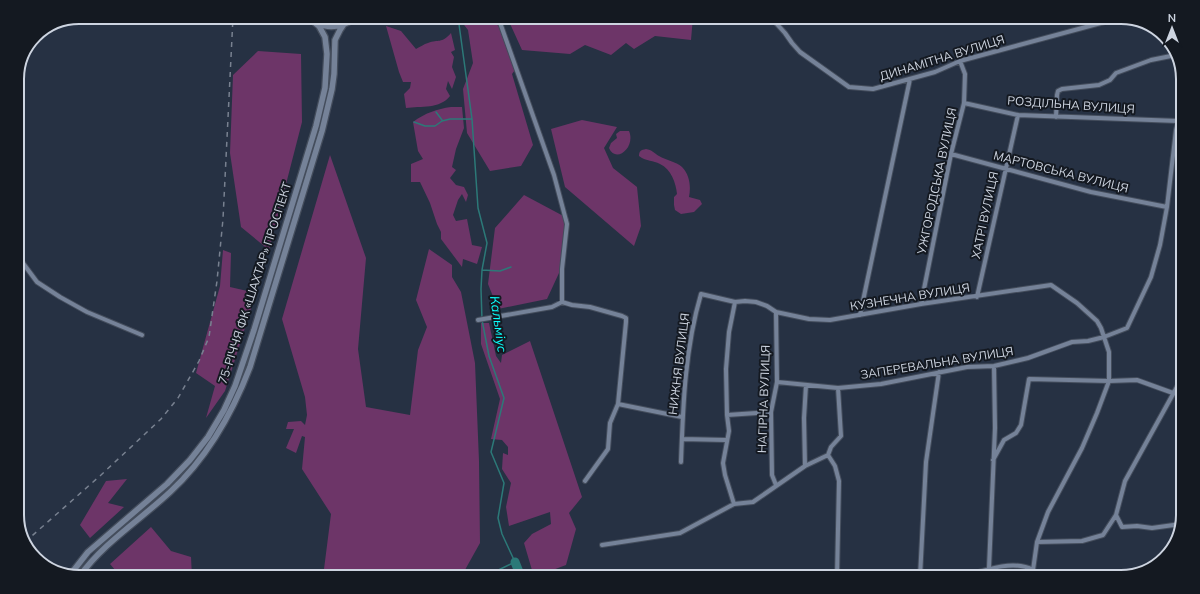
<svg xmlns="http://www.w3.org/2000/svg" width="1200" height="594" font-family="Mulish,sans-serif">
<style>
.green{fill:#6d3568}
.lines{fill:none;stroke-linecap:round;stroke-linejoin:round}
.stream{stroke:#2c7978;stroke-width:1.5}
.river{stroke:#2c7978;stroke-width:9}
.minor-casing{stroke:#444d5c;stroke-width:6}
.secondary-casing{stroke:#444d5c;stroke-width:8}
.minor{stroke:#758298;stroke-width:4}
.secondary{stroke:#758298;stroke-width:5.5}
.rail{stroke:#788190;stroke-width:1.5;stroke-dasharray:5 5;stroke-linecap:butt}
.labels{text-anchor:middle;stroke-width:4;stroke-linejoin:round;paint-order:stroke}
.street-label{font-size:12px;fill:#cdd4e0;stroke:#141921}
.water-label{font-size:13px;font-style:italic;fill:#0afffc;stroke:#141921}
.rim{fill:none;stroke:#cdd4e0;stroke-width:2}
</style>
<rect width="100%" height="100%" fill="#263143"/>
<path class="green" d="M458 17H491L499 27 515 70 512 74 533 145 521 166 490 171 467 133 463 89 473 63 468 30Z
M507 17H693L691 40 655 36 634 49 626 43 611 55 585 45 570 54 522 50Z
M386 26 401 31 416 49C420 47 424 44 428 43 439 39 441 44 451 33L455 50 451 52 454 57 452 67 456 77 452 89 448 81 446 89 450 96C440 109 421 106 406 108L404 94 410 88 411 82H403L399 72Z
M258 51 301 54 302 122 269 250 241 227 230 153 233 75Z
M451 107H462L464 128 456 149 452 167 456 170 450 178 456 185 464 187 468 195 466 202 462 194 458 200 453 215 456 221 467 219 472 245 482 247 477 264 463 259 462 267 441 239V232L437 224 430 203 420 182H411V164L423 159 418 151 413 122C425 113 437 109 451 107Z
M582 120 617 127 604 148 613 168 637 187 641 226 634 246 565 187 551 129Z
M620 131H629C636 147 616 164 609 148L611 143 617 138 616 134Z
M646 149C652 150 654 153 659 156 666 160 677 162 682 167 690 175 691 187 689 197L700 200 702 204 694 212 681 214 675 210 674 205V197L677 194C676 183 671 169 660 164 653 160 647 162 639 156 639 151 641 150 646 149Z
M330 155 366 258 358 349 366 407 410 415 418 350 427 327 416 300 429 249 452 265V277L461 292 475 363 479 461 480 543 461 577H323L331 514 302 469 305 437 302 436 296 453 286 448 294 429H286L288 422 301 421 305 425 307 415 305 397 282 319Z
M524 195 569 219 559 273 547 299 498 309 488 284 495 228Z
M223 250 231 253 230 287 256 293 225 391 206 418 215 386 196 373 220 286Z
M481 323H489L496 356 501 363 502 355 530 341 582 497 569 513 576 529 566 565 534 577 524 543 532 534 551 524 550 512 509 526 506 507 511 483 502 469 503 453 508 455V447L502 440 491 439 500 399 481 344Z
M127 479 108 503 124 507 90 538 80 525 106 481Z
M151 527 171 551 191 557 192 577H121L110 564Z
M472 571H480L486 577H468Z"/>
<g class="lines">
<path class="stream" d="M458 17 472 119 478 208 487 243 482 270 481 289 482 320 489 356 504 398 491 452 504 483 498 518 502 534 515 562 488 575 487 577
M436 112 442 120
M414 122 425 126H435L442 121 450 119H471
M482 270 500 271 511 267"/>
<path class="river" d="M515 562 521 577"/>
<g class="minor-casing">
<path id="minor" d="M498 17 554 175 567 224 562 269V302
M767 17 775 22 785 33 792 43 800 52 849 87 873 89 935 72 960 61 1123 17
M1183 83V85
M964 103 1018 115 1178 121
M1056 117 1057 95 1058 91 1062 89 1099 85 1110 80 1116 73 1151 60 1176 55
M951 154 1091 192 1167 207
M17 255 37 282 60 297 87 312 142 335
M977 297 1018 115
M921 304 951 154 964 103 965 74 960 61
M776 312 777 382 771 412 772 475 776 485
M860 315 910 79
M478 320 552 307 562 302 572 305 590 307 622 316 626 318V322L618 404 610 423 608 449 585 481
M777 382 838 388 881 384 967 367 994 366 1028 358 1072 342 1088 341 1104 337 1127 328 1151 277 1160 245 1167 207 1176 130 1183 104
M618 404 682 417
M727 415 771 412
M682 439 726 440
M993 460 1004 440 1016 433 1021 425 1029 379 1109 381 1137 380 1173 393 1183 394
M681 462C683 405 685 348 701 294L735 302 745 301 756 302 767 306 776 312 809 319 830 320 921 304 1051 285 1077 303 1097 321 1101 328 1109 352V381L1097 413 1082 448 1048 512 1037 542 1033 570 1035 577
M805 466 804 418 806 385
M734 504 725 475 723 463 729 431 727 415 726 369 729 332 735 302
M1116 515 1125 481 1183 376
M1037 542 1082 541 1103 535 1116 515 1122 527 1137 526 1152 528 1181 524
M602 545 680 533 734 504 753 502 805 466 828 455
M989 568 995 428 994 366
M837 577 839 481 835 466 828 455 831 447 841 436 838 388
M920 577 926 462 939 372
M962 577C982 571 1013 559 1033 570"/>
</g>
<g class="secondary-casing">
<path id="secondary" d="M317 23C329 29 345 27 355 17
M70 575 88 552 167 484 190 460 208 437 224 410 235 386 254 330 316 126 325 88 327 54 325 37 319 26 308 17
M79 577C103 543 140 520 170 492 208 457 232 414 250 367L322 131 332 89 334 74 335 40 340 30 344 24"/>
</g>
<use href="#minor" class="minor"/>
<use href="#secondary" class="secondary"/>
<path class="rail" d="M25 542 101 475 161 419 178 398 199 361 209 337 217 281 223 219 233 17"/>
</g>
<g class="labels">
<g class="street-label">
<text transform="translate(942 58) rotate(-17)" y="4">ДИНАМІТНА ВУЛИЦЯ</text>
<text transform="translate(1071 105) rotate(4)" y="4">РОЗДІЛЬНА ВУЛИЦЯ</text>
<text transform="translate(1061 172) rotate(14)" y="4">МАРТОВСЬКА ВУЛИЦЯ</text>
<text transform="translate(937 181) rotate(-78)" y="4">УЖГОРОДСЬКА ВУЛИЦЯ</text>
<text transform="translate(985 215) rotate(-78)" y="4">ХАТРІ ВУЛИЦЯ</text>
<text transform="translate(255 283) rotate(-72)" y="4">75-РІЧЧЯ ФК «ШАХТАР» ПРОСПЕКТ</text>
<text transform="translate(910 297) rotate(-9)" y="4">КУЗНЕЧНА ВУЛИЦЯ</text>
<text transform="translate(937 363) rotate(-9)" y="4">ЗАПЕРЕВАЛЬНА ВУЛИЦЯ</text>
<text transform="translate(679 364) rotate(-83)" y="4">НИЖНЯ ВУЛИЦЯ</text>
<text transform="translate(764 399) rotate(-88)" y="4">НАГІРНА ВУЛИЦЯ</text>
</g>
<g class="water-label">
<text transform="translate(499 324) rotate(82)" y="5">Кальміус</text>
</g>
</g>
<path d="M0 0H1200V594H0ZM79 24H1121A55 55 0 0 1 1176 79V515A55 55 0 0 1 1121 570H79A55 55 0 0 1 24 515V79A55 55 0 0 1 79 24Z" fill="#141921" fill-rule="evenodd"/>
<path class="rim" d="M79 24H1121A55 55 0 0 1 1176 79V515A55 55 0 0 1 1121 570H79A55 55 0 0 1 24 515V79A55 55 0 0 1 79 24Z"/>
<g transform="translate(1172 28)" stroke="#141921" stroke-width="3" paint-order="stroke">
<path d="M0-3L7 15L0 10L-7 15Z" fill="#cdd4e0"/>
<text y="-6" font-size="11" font-weight="bold" text-anchor="middle" fill="#cdd4e0">N</text>
</g>
</svg>
